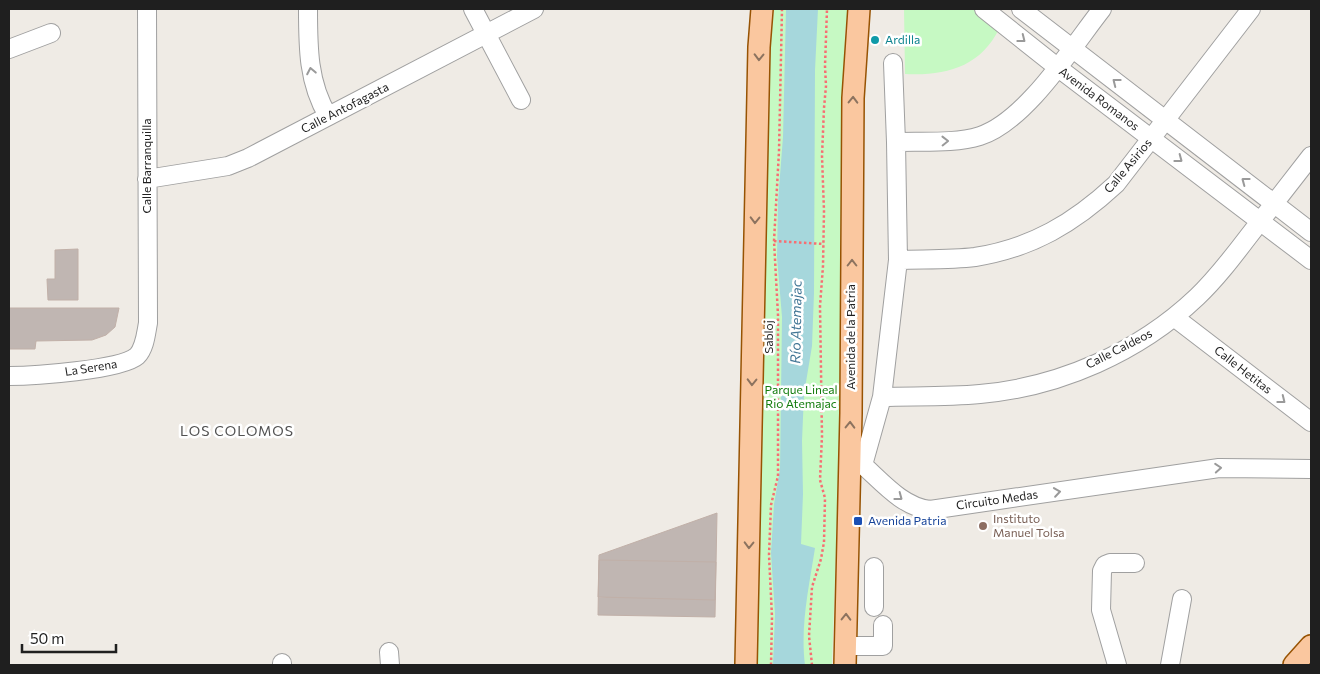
<svg xmlns="http://www.w3.org/2000/svg" width="1320" height="674" font-family="Commissioner,sans-serif">
<style>
.park{fill:#c6f9c3}
.water{fill:#a6d7dc}
.building{fill:#c0b6b2;stroke:#c1b0a8}
.lines{fill:none;stroke-linecap:round;stroke-linejoin:round}
.minor-casing{stroke:#a0a0a0;stroke-width:20}
.major-casing{stroke:#975303;stroke-width:24}
.path{stroke:#f76e72;stroke-width:2.5;stroke-dasharray:2.5 2.5;stroke-linecap:butt}
.minor{stroke:#fff;stroke-width:18}
.major{stroke:#fac79f;stroke-width:21}
.oneway{stroke:#9a9a9a}
.oneway2{stroke:#8c735f}
.culture-dot{fill:#0f9aa8;stroke:#fff;stroke-width:2}
.transit-dot{fill:#1a4fb4;stroke:#fff;stroke-width:2}
.education-dot{fill:#8d6e63;stroke:#fff;stroke-width:2}
.labels{text-anchor:middle;stroke-width:5;stroke-linejoin:round;paint-order:stroke}
.culture-label{font-size:12px;fill:#0d838f;stroke:#fff;text-anchor:start}
.street-label{font-size:12px;fill:#1f1f1f;stroke:#fff}
.park-label{font-size:12px;fill:#137c0d;stroke:#fff}
.education-label{font-size:12px;fill:#785e54;stroke:#fff;text-anchor:start}
.transit-label{font-size:12px;fill:#164399;stroke:#fff;text-anchor:start}
.water-label{font-size:14px;font-style:italic;fill:#437796;stroke:#fff}
.neighbourhood-label{font-size:14px;letter-spacing:1px;fill:#525252;stroke:#fff}
</style>
<rect width="100%" height="100%" fill="#efebe5"/>
<path class="park" d="M774 9H848L845 32 842 196 841 402 832 665H756L769 59Z
M904 9H973L999 29C980 67 946 76 905 74Z"/>
<path class="water" d="M786 9H818L815 70 814 293 812 346 804 394 802 441 803 494 801 544 815 548C809 587 800 626 805 665H773L775 614 771 553 774 504 780 469 782 317 777 257 778 201 783 137Z"/>
<path class="building" d="M78 249V300H48L47 279H55V250Z
M9 308H119L115 327 106 335 92 340 36 341 35 349H9Z
M717 513 715 617 598 615 599 555Z
M599 560 716 562 715 600 598 597Z"/>
<g class="lines">
<g class="minor-casing">
<path id="minor" d="M308 9C308 47 308 83 328 116
M473 9 521 100
M984 9 1057 67 1311 260
M1021 9 1311 232
M9 49 51 33
M896 142C923 141 954 144 980 136 1026 121 1072 47 1102 9
M147 179 228 166 248 158 534 9
M898 260C923 259 950 260 975 257 1032 248 1074 223 1116 184L1251 9
M1174 317 1311 422
M9 376C33 376 121 370 137 356 145 348 146 333 148 323L147 9
M882 397C914 396 947 397 980 394 1060 387 1139 352 1197 297 1216 279 1232 258 1248 237 1269 210 1290 183 1311 156
M863 465C883 483 903 507 930 510L1219 468 1311 469
M863 465 882 397 898 260 896 142 893 63
M874 567V607
M846 646H883V625
M389 652 390 665
M282 663V665
M1117 665 1101 610 1102 571 1105 565 1110 563H1135
M1170 665 1182 599"/>
</g>
<g class="major-casing">
<path id="major" d="M746 665 759 47 762 9
M845 665 851 413 853 98 859 9
M1294 665 1311 646"/>
</g>
<path class="path" d="M774 241 824 244
M771 665 772 617 769 555 771 505 778 476V315L774 241 779 151 782 9
M812 665 809 636 812 587 821 559 824 542 825 498 820 480 822 436 820 306 823 266 824 211 822 156 824 108 826 86 825 66 827 9"/>
<use href="#minor" class="minor"/>
<use href="#major" class="major"/>
</g>
<defs><path id="oneway-chevron" d="M-2-3.5L2.5 0L-2 3.5" fill="none" stroke-width="1.6" stroke-linecap="round" stroke-linejoin="round" transform="scale(1.25)"/></defs>
<g class="oneway">
<use href="#oneway-chevron" transform="translate(1022 39) rotate(38)"/>
<use href="#oneway-chevron" transform="translate(311 71) rotate(-101)"/>
<use href="#oneway-chevron" transform="translate(1116 82) rotate(-142)"/>
<use href="#oneway-chevron" transform="translate(945 141) rotate(-1)"/>
<use href="#oneway-chevron" transform="translate(1179 159) rotate(37)"/>
<use href="#oneway-chevron" transform="translate(1245 181) rotate(-143)"/>
<use href="#oneway-chevron" transform="translate(1282 400) rotate(38)"/>
<use href="#oneway-chevron" transform="translate(1218 468) rotate(-4)"/>
<use href="#oneway-chevron" transform="translate(1057 492) rotate(-8)"/>
<use href="#oneway-chevron" transform="translate(899 497) rotate(37)"/>
</g>
<g class="oneway2">
<use href="#oneway-chevron" transform="translate(759 57) rotate(91)"/>
<use href="#oneway-chevron" transform="translate(853 100) rotate(-89)"/>
<use href="#oneway-chevron" transform="translate(755 220) rotate(91)"/>
<use href="#oneway-chevron" transform="translate(852 263) rotate(-90)"/>
<use href="#oneway-chevron" transform="translate(752 382) rotate(91)"/>
<use href="#oneway-chevron" transform="translate(850 425) rotate(-89)"/>
<use href="#oneway-chevron" transform="translate(749 545) rotate(91)"/>
<use href="#oneway-chevron" transform="translate(846 617) rotate(-89)"/>
</g>
<circle class="culture-dot" cx="875" cy="40" r="5"/>
<rect class="transit-dot" x="853" y="516" width="10" height="10" rx="2.5"/>
<circle class="education-dot" cx="983" cy="526" r="5"/>
<g class="labels">
<g class="culture-label">
<text x="885" y="44">Ardilla</text>
</g>
<g class="street-label">
<text transform="translate(1099 99) rotate(37)" y="4">Avenida Romanos</text>
<text transform="translate(345 108) rotate(-27)" y="4">Calle Antofagasta</text>
<text transform="translate(147 166) rotate(-90)" y="4">Calle Barranquilla</text>
<text transform="translate(1128 166) rotate(-50)" y="4">Calle Asirios</text>
<text transform="translate(769 337) rotate(-90)" y="4">Sabloj</text>
<text transform="translate(851 337) rotate(-90)" y="4">Avenida de la Patria</text>
<text transform="translate(1119 349) rotate(-27)" y="4">Calle Caldeos</text>
<text transform="translate(91 368) rotate(-9)" y="4">La Serena</text>
<text transform="translate(1243 370) rotate(38)" y="4">Calle Hetitas</text>
<text transform="translate(997 500) rotate(-8)" y="4">Circuito Medas</text>
</g>
<g class="park-label">
<text x="801" y="394">Parque Lineal<tspan x="801" dy="14">Rio Atemajac</tspan></text>
</g>
<g class="education-label">
<text x="993" y="523">Instituto<tspan x="993" dy="14">Manuel Tolsa</tspan></text>
</g>
<g class="transit-label">
<text x="868" y="525">Avenida Patria</text>
</g>
<g class="water-label">
<text transform="translate(796 322) rotate(-89)" y="5">Río Atemajac</text>
</g>
<g class="neighbourhood-label">
<text x="237" y="436">LOS COLOMOS</text>
</g>
</g>
<rect width="1320" height="674" fill="none" stroke="#1f1f1f" stroke-width="20"/>
<path d="M22 644v8h94v-8" fill="none" stroke="#1f1f1f" stroke-width="2.5"/>
<text x="30" y="644" font-size="15" fill="#1f1f1f" stroke="#ffffff" stroke-width="4" paint-order="stroke">50 m</text>
</svg>
